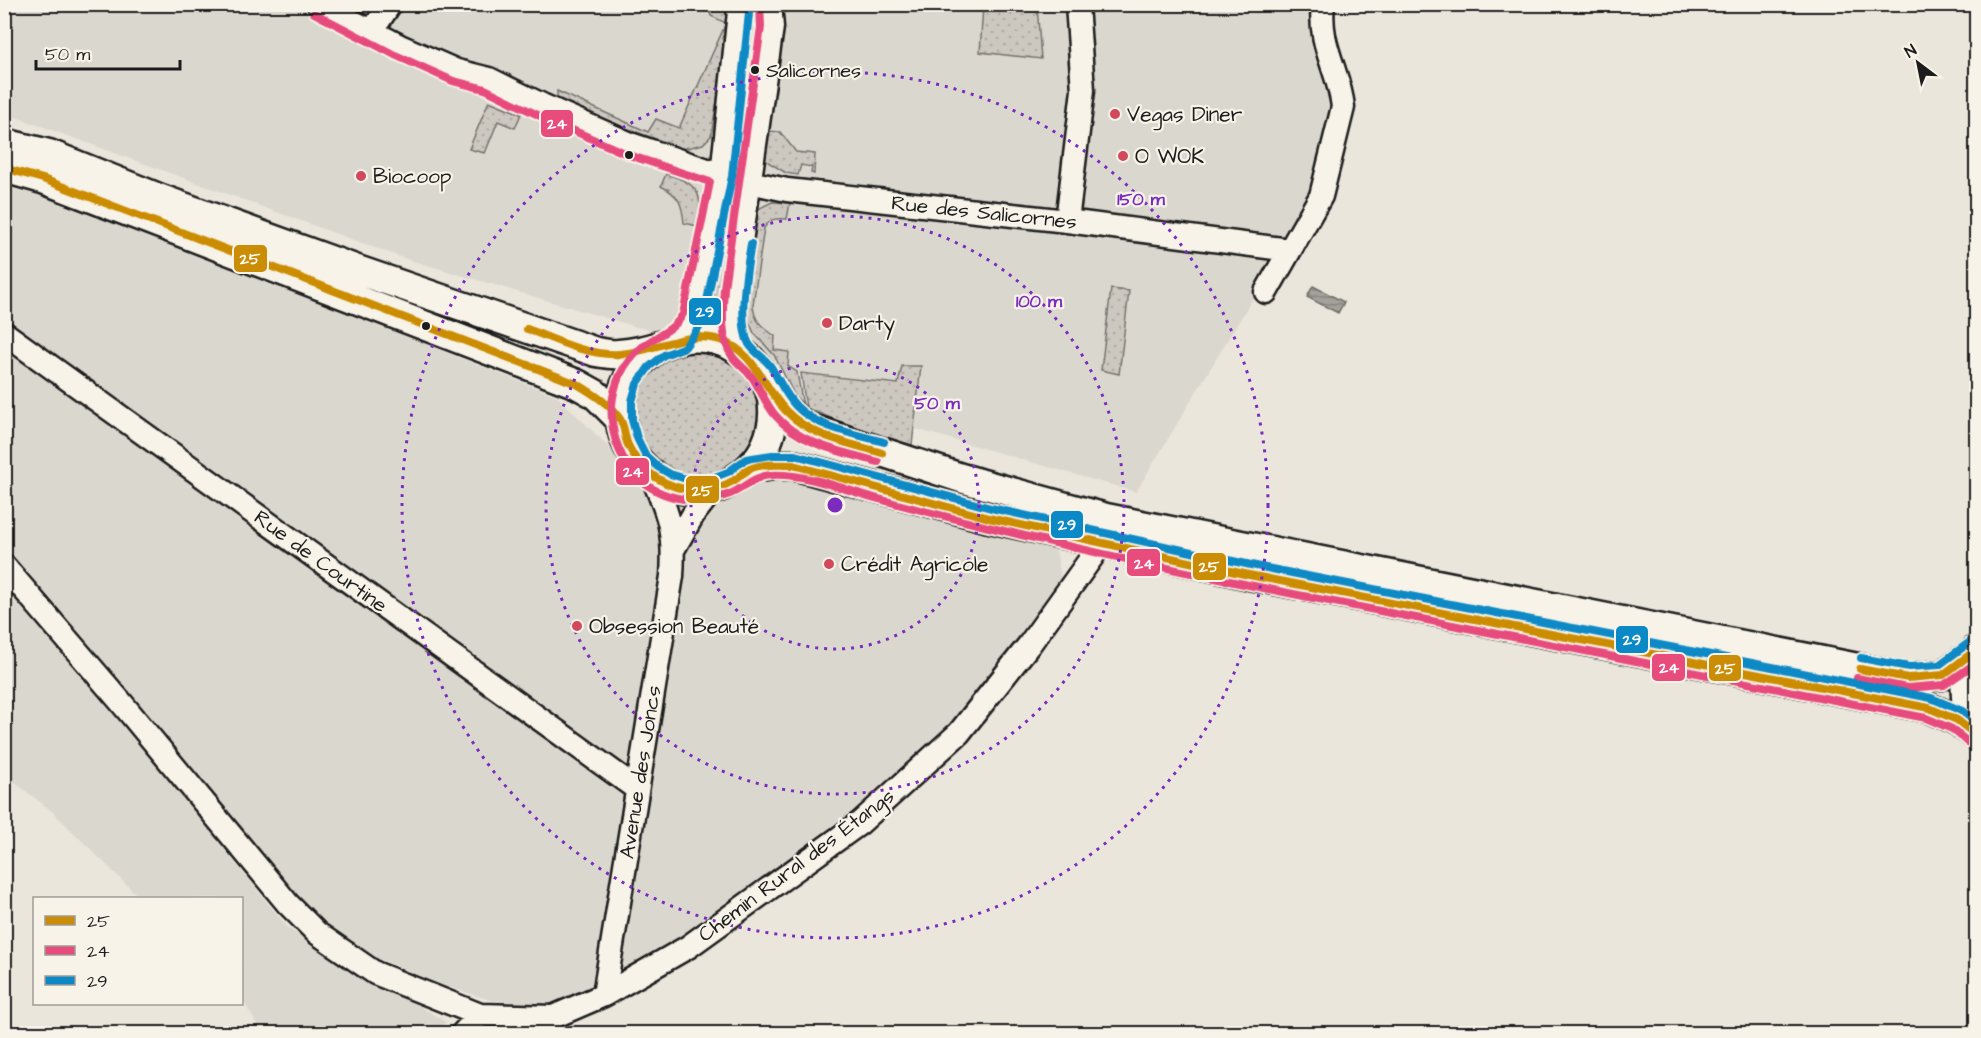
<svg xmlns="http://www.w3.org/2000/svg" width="1981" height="1038" font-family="'Architects Daughter',sans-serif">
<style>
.built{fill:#dad7ce}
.grass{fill:url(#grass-dots);stroke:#74726e;stroke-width:1.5}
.water{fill:url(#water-rules);stroke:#6d6c68;stroke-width:1.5}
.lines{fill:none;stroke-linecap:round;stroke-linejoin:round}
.minor-casing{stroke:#1c1c1c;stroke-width:27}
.major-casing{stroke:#1c1c1c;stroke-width:33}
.minor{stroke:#f7f3e8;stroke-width:22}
.major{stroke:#f7f3e8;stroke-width:28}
.bus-1-casing{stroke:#f7f3e8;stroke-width:12}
.bus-2-casing{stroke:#f7f3e8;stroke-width:12}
.bus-3-casing{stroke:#f7f3e8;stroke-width:12}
.bus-1{stroke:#cb8c06;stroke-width:8}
.bus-2{stroke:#e74c7d;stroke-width:8}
.bus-3{stroke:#0b89c6;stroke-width:8}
.ring{fill:none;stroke:#7b2cbf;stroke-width:3;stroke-dasharray:3 6}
.bus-dot{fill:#1c1c1c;stroke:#f7f3e8;stroke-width:2}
.poi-dot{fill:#d1495b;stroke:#f7f3e8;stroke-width:2}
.labels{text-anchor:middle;stroke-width:4.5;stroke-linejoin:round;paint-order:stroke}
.bus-label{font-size:20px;fill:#1c1c1c;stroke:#f7f3e8;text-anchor:start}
.poi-label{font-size:21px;fill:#1c1c1c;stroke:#f7f3e8;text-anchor:start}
.street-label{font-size:21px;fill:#1c1c1c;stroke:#f7f3e8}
.centre{fill:#7b2cbf;stroke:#f7f3e8;stroke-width:3}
.ring-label{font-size:18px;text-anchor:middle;font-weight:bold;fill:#7b2cbf;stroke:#f7f3e8;stroke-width:4.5;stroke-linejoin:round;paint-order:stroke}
.line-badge{stroke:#f7f3e8;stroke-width:2}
.badge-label{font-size:16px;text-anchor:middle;font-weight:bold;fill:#fff}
</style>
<defs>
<pattern id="grass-dots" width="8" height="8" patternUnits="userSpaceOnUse" patternTransform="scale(1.5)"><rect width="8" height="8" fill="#ccc8c0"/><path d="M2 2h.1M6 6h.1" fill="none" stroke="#afaba4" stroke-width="1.8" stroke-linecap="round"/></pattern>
<pattern id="water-rules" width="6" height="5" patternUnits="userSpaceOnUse" patternTransform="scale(1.5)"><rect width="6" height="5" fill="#a3a19a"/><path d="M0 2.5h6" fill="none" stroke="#84827d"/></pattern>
</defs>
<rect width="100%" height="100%" fill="#eae6dc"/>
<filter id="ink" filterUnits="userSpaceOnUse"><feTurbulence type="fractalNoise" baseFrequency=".0167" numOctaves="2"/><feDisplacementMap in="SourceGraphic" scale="12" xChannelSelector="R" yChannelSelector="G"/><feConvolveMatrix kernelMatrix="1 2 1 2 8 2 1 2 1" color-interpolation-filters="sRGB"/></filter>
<g filter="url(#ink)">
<path class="built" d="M4 5H1313L1333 103 1316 193 1136 492 832 405 789 364 637 327 403 258 5 113Z
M4 187 53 198 557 396 666 503 793 477 1056 550 1063 588 957 730 857 820 723 918 605 988 550 1007 494 1001 436 983 377 958 323 922 273 872 5 551Z
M4 577 288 928 446 1022 434 1033H262L242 999V898H140L53 812 5 775Z"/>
<path class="grass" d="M722 5H726L730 23 711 136 703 144 683 149 557 103V91L648 132 656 119 679 128 726 23 711 16 710 13Z
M951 5H1037L1041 59 980 52 983 6Z
M489 101 521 114 515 128 498 121 485 153 469 149Z
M768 131 780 132 796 152 815 154 814 174 811 173 812 167 801 165 798 175 786 173 763 159Z
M666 174C699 184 703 192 698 226L684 223C682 203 679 195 661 186Z
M731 177 743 179 724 302 713 300Z
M772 202 790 203 787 219C776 218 771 218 764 228L753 305C754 321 762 327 775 336L774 350 789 352 788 366 797 372 803 405 796 398 774 355 754 333 740 301 751 221 758 209Z
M1111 289 1129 291 1119 374 1101 370Z
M713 348C723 355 747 370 754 379 758 384 763 412 761 418 757 427 755 440 750 448 742 462 723 472 708 474 630 485 603 383 677 350 687 346 703 348 713 348Z
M902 366H921L912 445 866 432 806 408 801 373 898 384Z"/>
<path class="water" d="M1313 286 1344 302 1338 313 1307 297Z"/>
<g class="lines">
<g class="minor-casing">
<path id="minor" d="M319 4 400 46 457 71 489 79 542 105 633 145 722 175
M372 31 390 4
M749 182 787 190 1067 221 1290 250
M1067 221 1083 90 1077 4
M1266 292 1321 196 1343 107C1339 70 1318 45 1323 4
M4 333 637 789
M678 339 693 318 722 175 739 12 736 4
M740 350 736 331 734 290 772 27 770 4
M674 548 693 515 714 488
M4 566 120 701 288 904 317 933 375 973 480 1015 553 1017 604 995 688 947 860 823 959 733 1029 645 1102 543
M604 995 672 576C675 532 669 515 652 476
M462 1034 480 1015"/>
</g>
<g class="major-casing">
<path id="major" d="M4 143 49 154 161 199 360 271 596 352C603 353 611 355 619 354 631 353 647 350 659 346 666 344 673 340 680 339 712 333 740 345 760 370 772 386 776 410 771 430 766 451 755 465 738 477 675 523 594 445 628 379 635 365 647 356 659 346
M4 168 43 179 577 384 595 394 622 421
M769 388C781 405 791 418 809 428L961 478 1106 518 1908 678 1943 675 1976 651
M749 469 773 465H793L989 518 1249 575 1929 708 1957 720 1976 735
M1976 650C1962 680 1962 700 1976 730"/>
</g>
<use href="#minor" class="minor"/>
<use href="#major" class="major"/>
<g class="bus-1-casing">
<path id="bus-1" d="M4 168 43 179 577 384C592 393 610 404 620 419 625 427 624 436 628 445 640 472 668 490 697 490 709 490 723 487 733 481 740 477 744 471 752 468 765 463 780 465 793 465L989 518 1249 575 1929 708 1957 720 1976 735
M527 329C556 340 587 356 620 354 654 352 689 328 723 341 756 354 763 387 786 411 811 437 849 443 882 453
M1860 669 1908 678 1943 675 1976 650"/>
</g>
<g class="bus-2-casing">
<path id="bus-2" d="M760 5 761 27 724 288C723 308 720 339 732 356 738 365 748 370 754 380 761 391 766 404 775 415 800 445 843 452 878 462
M314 13 395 55 453 81 485 89 538 115 629 155 710 182 683 314C674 331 656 335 642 347 605 377 602 434 632 471 655 499 696 507 730 494 745 488 753 476 771 475 805 473 842 489 875 498 1060 548 1248 586 1437 622 1600 654 1763 686 1926 718L1952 729 1969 743
M1857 678 1907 688 1944 685 1976 663"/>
</g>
<g class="bus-3-casing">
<path id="bus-3" d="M747 4 749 13 732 176 703 321 685 347 664 355 649 367 637 384 632 401V420L637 438 646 456 658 467 670 474 683 478 697 479 712 478 728 472 746 459 772 455H795L991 508 1251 565 1931 698 1962 711 1976 722
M751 244C747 267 737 323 749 344 755 353 765 358 771 367 779 380 785 394 796 406 817 428 855 434 884 442
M1861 658 1909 667 1939 665 1970 642"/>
</g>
<use href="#bus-1" class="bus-1"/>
<use href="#bus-2" class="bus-2"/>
<use href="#bus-3" class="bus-3"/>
</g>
</g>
<g class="ring">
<circle cx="835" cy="505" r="144"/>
<circle cx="835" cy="505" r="289"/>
<circle cx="835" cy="505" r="433"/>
</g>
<g class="bus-dot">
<circle cx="755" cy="70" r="5"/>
<circle cx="629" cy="155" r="5"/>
<circle cx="426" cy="326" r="5"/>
</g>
<g class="poi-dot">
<circle cx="1115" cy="114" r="6"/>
<circle cx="1123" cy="156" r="6"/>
<circle cx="361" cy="176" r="6"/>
<circle cx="827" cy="323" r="6"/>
<circle cx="829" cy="564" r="6"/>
<circle cx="577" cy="626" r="6"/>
</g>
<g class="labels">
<g class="bus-label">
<text x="766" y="77">Salicornes</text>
</g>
<g class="poi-label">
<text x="1127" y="121">Vegas Diner</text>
<text x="1135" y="163">O WOK</text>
<text x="373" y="183">Biocoop</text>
<text x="839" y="330">Darty</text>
<text x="841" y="571">Crédit Agricole</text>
<text x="589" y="633">Obsession Beauté</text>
</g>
<g class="street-label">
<text transform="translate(984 212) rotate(6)" y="7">Rue des Salicornes</text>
<text transform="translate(321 561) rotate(36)" y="7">Rue de Courtine</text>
<text transform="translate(640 772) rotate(-81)" y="7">Avenue des Joncs</text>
<text transform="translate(796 865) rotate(-37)" y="7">Chemin Rural des Étangs</text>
</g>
</g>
<circle cx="835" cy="505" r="9" class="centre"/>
<g class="ring-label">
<text x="1141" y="205">150 m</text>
<text x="1039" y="307">100 m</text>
<text x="937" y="409">50 m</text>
</g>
<g class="line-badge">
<rect x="540" y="109" width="34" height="29" rx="6" fill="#e74c7d"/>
<rect x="233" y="244" width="35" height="29" rx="6" fill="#cb8c06"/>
<rect x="688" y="297" width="34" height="29" rx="6" fill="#0b89c6"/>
<rect x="615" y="457" width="35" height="29" rx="6" fill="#e74c7d"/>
<rect x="685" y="475" width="35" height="29" rx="6" fill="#cb8c06"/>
<rect x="1050" y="510" width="34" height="29" rx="6" fill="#0b89c6"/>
<rect x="1126" y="548" width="35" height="29" rx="6" fill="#e74c7d"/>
<rect x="1192" y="552" width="35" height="29" rx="6" fill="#cb8c06"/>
<rect x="1615" y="625" width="34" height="29" rx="6" fill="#0b89c6"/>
<rect x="1651" y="653" width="35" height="29" rx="6" fill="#e74c7d"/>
<rect x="1708" y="654" width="34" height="28" rx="6" fill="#cb8c06"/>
</g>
<g class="badge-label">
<text x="557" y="129">24</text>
<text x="250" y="264">25</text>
<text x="705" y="317">29</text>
<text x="633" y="477">24</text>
<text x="702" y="496">25</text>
<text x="1067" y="530">29</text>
<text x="1144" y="569">24</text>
<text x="1209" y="572">25</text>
<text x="1632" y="645">29</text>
<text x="1669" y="673">24</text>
<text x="1725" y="674">25</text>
</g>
<rect width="1981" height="1038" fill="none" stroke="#f7f3e8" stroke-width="24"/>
<rect x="12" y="12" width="1957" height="1014" fill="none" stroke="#1c1c1c" stroke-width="2" filter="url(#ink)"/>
<rect x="33" y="897" width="210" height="108" fill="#f7f3e8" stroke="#9f9d96" stroke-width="1.5"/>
<rect x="45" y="916" width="30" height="9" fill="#cb8c06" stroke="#9f9d96" stroke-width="1.5"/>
<text x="87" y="927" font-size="18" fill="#1c1c1c">25</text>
<rect x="45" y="946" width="30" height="9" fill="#e74c7d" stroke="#9f9d96" stroke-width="1.5"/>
<text x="87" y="957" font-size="18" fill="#1c1c1c">24</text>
<rect x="45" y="976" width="30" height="9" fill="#0b89c6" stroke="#9f9d96" stroke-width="1.5"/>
<text x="87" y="987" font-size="18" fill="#1c1c1c">29</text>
<g transform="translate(1918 63) rotate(328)" stroke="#f7f3e8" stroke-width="4.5" paint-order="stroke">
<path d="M0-4.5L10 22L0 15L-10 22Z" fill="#1c1c1c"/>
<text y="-9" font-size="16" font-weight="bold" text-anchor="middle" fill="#1c1c1c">N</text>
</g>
<path d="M36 60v9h144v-9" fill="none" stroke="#1c1c1c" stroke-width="3"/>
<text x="45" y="60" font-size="18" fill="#1c1c1c" stroke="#f7f3e8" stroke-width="4.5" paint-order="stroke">50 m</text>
</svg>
